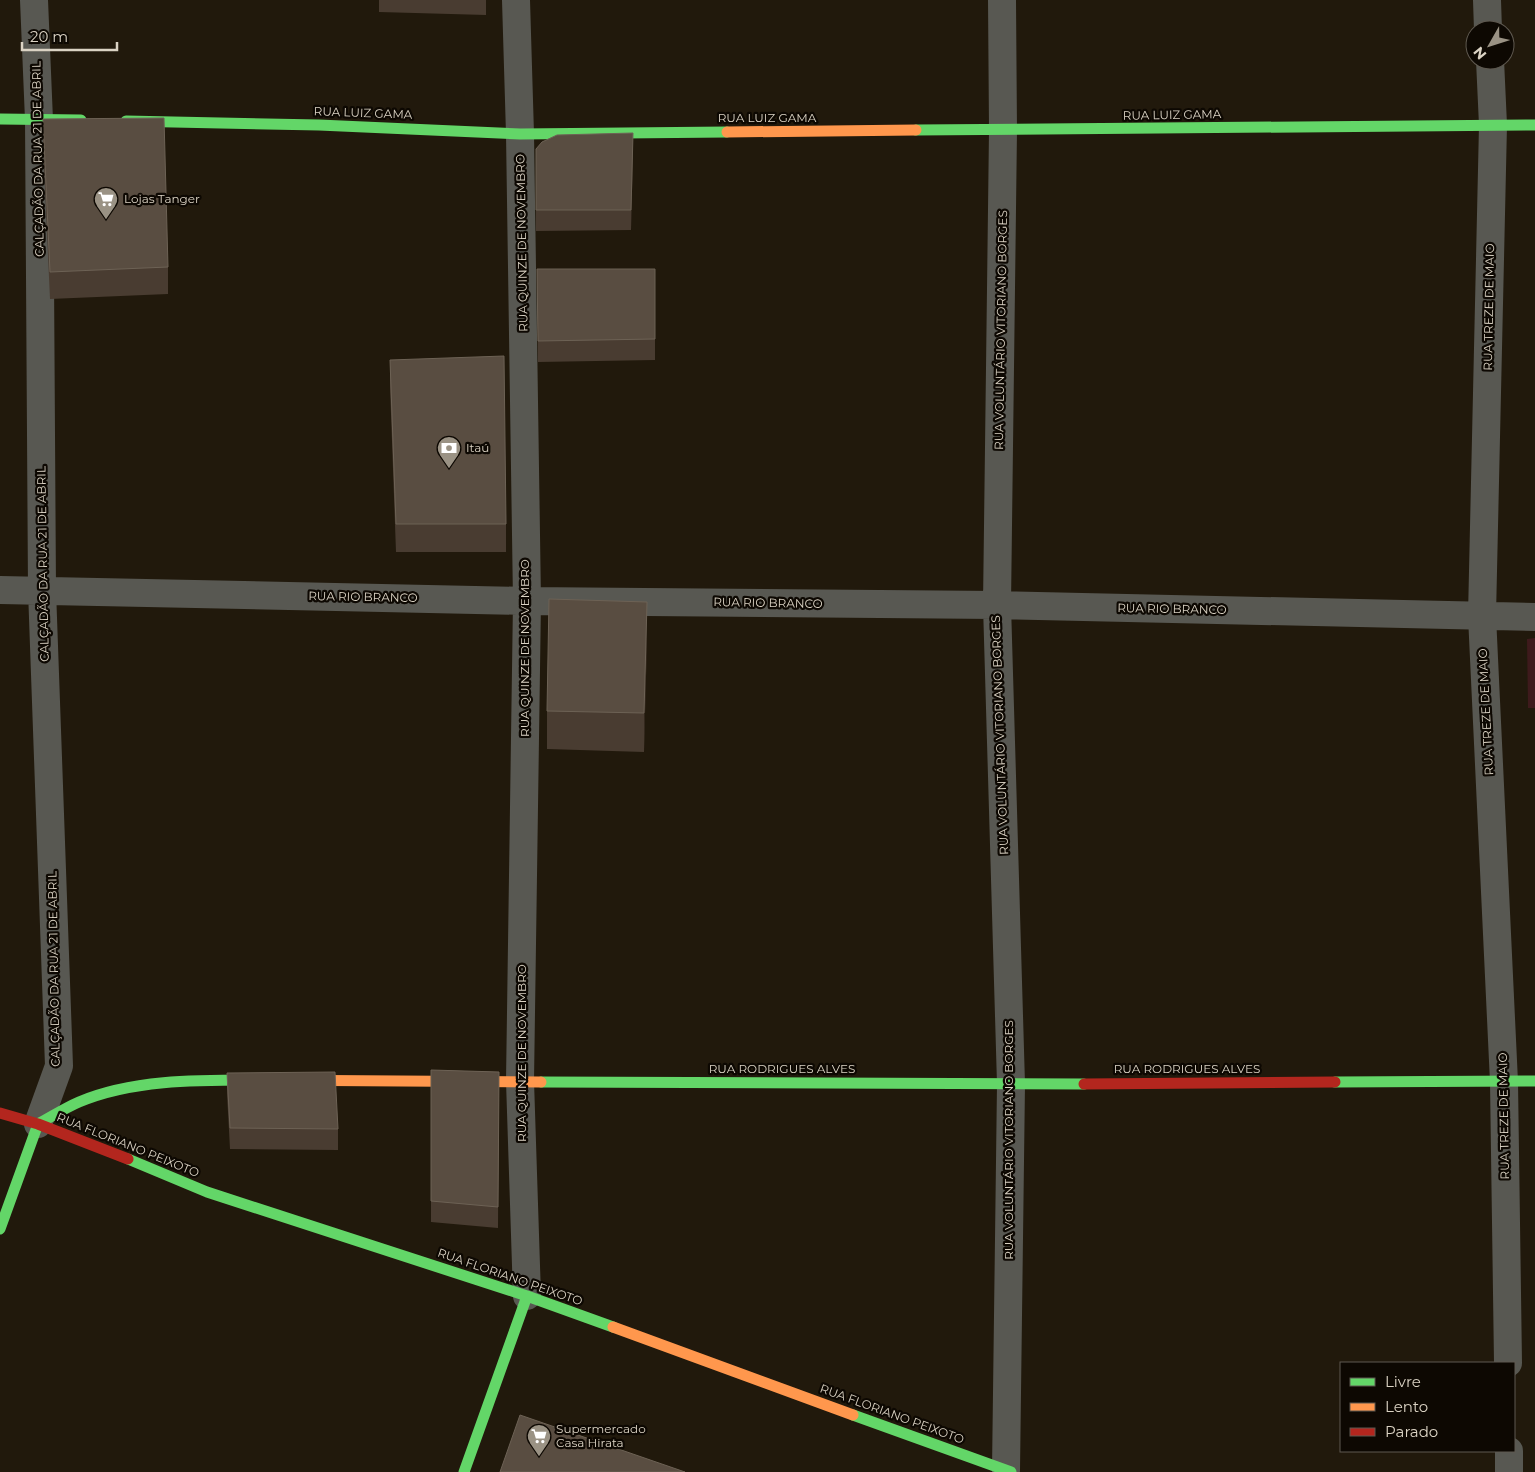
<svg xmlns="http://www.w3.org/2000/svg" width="1535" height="1472" font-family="Montserrat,sans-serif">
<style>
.green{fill:#3e1a1c}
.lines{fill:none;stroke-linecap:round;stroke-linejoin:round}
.street{stroke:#585852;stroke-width:28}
.fast{stroke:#63d668;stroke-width:11}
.slow{stroke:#ff974d;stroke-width:11}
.jam{stroke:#b3261e;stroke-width:11}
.wall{fill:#493c31}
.shaded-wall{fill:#32271c}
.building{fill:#594d41;stroke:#6d6255}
.labels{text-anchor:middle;stroke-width:4.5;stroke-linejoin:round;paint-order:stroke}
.street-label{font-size:12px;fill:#dbd3c4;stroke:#0d0802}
.poi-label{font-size:12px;fill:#dbd3c4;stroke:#0d0802;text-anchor:start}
</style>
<rect width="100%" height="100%" fill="#21190c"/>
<path class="green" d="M1535 638V708H1528L1527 639Z"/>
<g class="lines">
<path class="street" d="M34 0 39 120 42 590 59 1066 38 1124
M516 0 520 134 527 601 520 1081 527 1296
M1002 0 1003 130 997 605 1011 1084 1006 1470
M1487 0 1488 30
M1490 60 1493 125 1482 616 1504 1082 1508 1363
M0 590 527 601 997 605 1535 617
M1509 1451V1472"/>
<path class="fast" d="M0 119 81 120
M126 121 319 125 520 134 727 132
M916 130 1535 125
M541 1082 1084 1084
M1335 1082 1535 1081
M128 1159 207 1192 527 1296 613 1327
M0 1229 38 1124C51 1117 65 1108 79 1102 131 1080 195 1080 250 1080
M853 1415 1011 1472
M464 1472 527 1296"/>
<path class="slow" d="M727 132 916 130
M250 1080 541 1082
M613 1327 853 1415"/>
<path class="jam" d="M1084 1084 1335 1082
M0 1113 38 1124 128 1159"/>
</g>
<path class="wall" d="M379 0H486V15L379 12Z
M43 119 168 267V294L50 299 43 146Z
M536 149 633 154 631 230 536 231Z
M537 269H655V360L538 362Z
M390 360 506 524V552H396L390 387Z
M647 640 644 752 547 749V711Z
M431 1070 499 1072 498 1228 431 1222Z
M227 1073 338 1129V1150L230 1149 227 1094Z"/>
<path class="shaded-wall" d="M633 133V154L631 230V210Z
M647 602V640L644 752V713Z"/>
<path class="building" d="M164 118 168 267 50 272 43 119Z
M633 133 631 210H536V149L542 142 557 135Z
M537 269H655V339L538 341Z
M504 356 506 524H396L390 360Z
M549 599 647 602 644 713 547 711Z
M431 1070 499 1072 498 1207 431 1201Z
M335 1072 338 1129 230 1128 227 1073Z
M520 1415 685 1472H500Z"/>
<defs>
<g id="supermarket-pin" transform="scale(1.25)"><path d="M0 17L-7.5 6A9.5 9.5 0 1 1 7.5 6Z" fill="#9a9284" stroke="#0d0802"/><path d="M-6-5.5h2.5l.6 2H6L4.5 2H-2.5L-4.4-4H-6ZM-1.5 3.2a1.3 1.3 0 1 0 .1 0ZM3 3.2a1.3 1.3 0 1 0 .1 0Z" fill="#fff"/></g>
<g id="bank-pin" transform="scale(1.25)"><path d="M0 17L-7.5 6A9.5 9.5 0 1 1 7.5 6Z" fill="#9a9284" stroke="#0d0802"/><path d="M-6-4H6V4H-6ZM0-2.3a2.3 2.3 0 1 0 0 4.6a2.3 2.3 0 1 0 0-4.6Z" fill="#fff"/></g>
</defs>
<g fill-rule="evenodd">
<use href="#supermarket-pin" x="106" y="199"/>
<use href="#bank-pin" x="449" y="448"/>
<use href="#supermarket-pin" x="539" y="1436"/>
</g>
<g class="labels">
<g class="street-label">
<text transform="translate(363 113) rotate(2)" y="4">RUA LUIZ GAMA</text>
<text transform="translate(1172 115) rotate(-1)" y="4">RUA LUIZ GAMA</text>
<text x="767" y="122">RUA LUIZ GAMA</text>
<text transform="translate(38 159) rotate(-91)" y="4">CALÇADÃO DA RUA 21 DE ABRIL</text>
<text transform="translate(522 243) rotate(-91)" y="4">RUA QUINZE DE NOVEMBRO</text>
<text transform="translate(1489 307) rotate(-89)" y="4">RUA TREZE DE MAIO</text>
<text transform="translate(1001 330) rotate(-89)" y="4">RUA VOLUNTÁRIO VITORIANO BORGES</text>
<text transform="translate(43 564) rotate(-91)" y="4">CALÇADÃO DA RUA 21 DE ABRIL</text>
<text transform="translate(363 597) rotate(1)" y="4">RUA RIO BRANCO</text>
<text transform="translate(768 603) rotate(1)" y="4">RUA RIO BRANCO</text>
<text transform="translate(1172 609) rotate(1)" y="4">RUA RIO BRANCO</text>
<text transform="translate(525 648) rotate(-90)" y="4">RUA QUINZE DE NOVEMBRO</text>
<text transform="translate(1486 712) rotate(-93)" y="4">RUA TREZE DE MAIO</text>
<text transform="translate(1000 735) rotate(-92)" y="4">RUA VOLUNTÁRIO VITORIANO BORGES</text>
<text transform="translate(54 969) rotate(-91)" y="4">CALÇADÃO DA RUA 21 DE ABRIL</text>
<text transform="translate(522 1053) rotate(-90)" y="4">RUA QUINZE DE NOVEMBRO</text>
<text x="782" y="1073">RUA RODRIGUES ALVES</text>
<text x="1187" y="1073">RUA RODRIGUES ALVES</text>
<text transform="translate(1504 1116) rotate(-91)" y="4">RUA TREZE DE MAIO</text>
<text transform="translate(1009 1140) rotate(-90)" y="4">RUA VOLUNTÁRIO VITORIANO BORGES</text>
<text transform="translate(128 1145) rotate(22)" y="4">RUA FLORIANO PEIXOTO</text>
<text transform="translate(510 1277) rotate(19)" y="4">RUA FLORIANO PEIXOTO</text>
<text transform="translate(892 1414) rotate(20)" y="4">RUA FLORIANO PEIXOTO</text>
</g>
<g class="poi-label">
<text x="124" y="203">Lojas Tanger</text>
<text x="466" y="452">Itaú</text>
<text x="556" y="1433">Supermercado<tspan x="556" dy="14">Casa Hirata</tspan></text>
</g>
</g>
<rect x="1340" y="1362" width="175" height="90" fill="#0d0802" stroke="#5f5950"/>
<rect x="1350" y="1378" width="25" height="8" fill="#63d668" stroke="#5f5950"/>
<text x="1385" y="1387" font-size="15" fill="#dbd3c4">Livre</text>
<rect x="1350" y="1403" width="25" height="8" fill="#ff974d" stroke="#5f5950"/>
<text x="1385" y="1412" font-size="15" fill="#dbd3c4">Lento</text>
<rect x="1350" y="1428" width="25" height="8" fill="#b3261e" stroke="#5f5950"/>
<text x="1385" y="1437" font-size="15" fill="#dbd3c4">Parado</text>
<g transform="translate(1490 45) rotate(231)"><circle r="24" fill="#0d0802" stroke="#5f5950"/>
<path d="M0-4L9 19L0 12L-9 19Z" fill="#9a9284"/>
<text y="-8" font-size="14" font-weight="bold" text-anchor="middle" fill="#dbd3c4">N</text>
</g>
<path d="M22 42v8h95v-8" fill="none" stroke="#dbd3c4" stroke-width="2.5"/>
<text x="30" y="42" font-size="15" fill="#dbd3c4" stroke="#0d0802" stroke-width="4" paint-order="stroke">20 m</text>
</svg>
